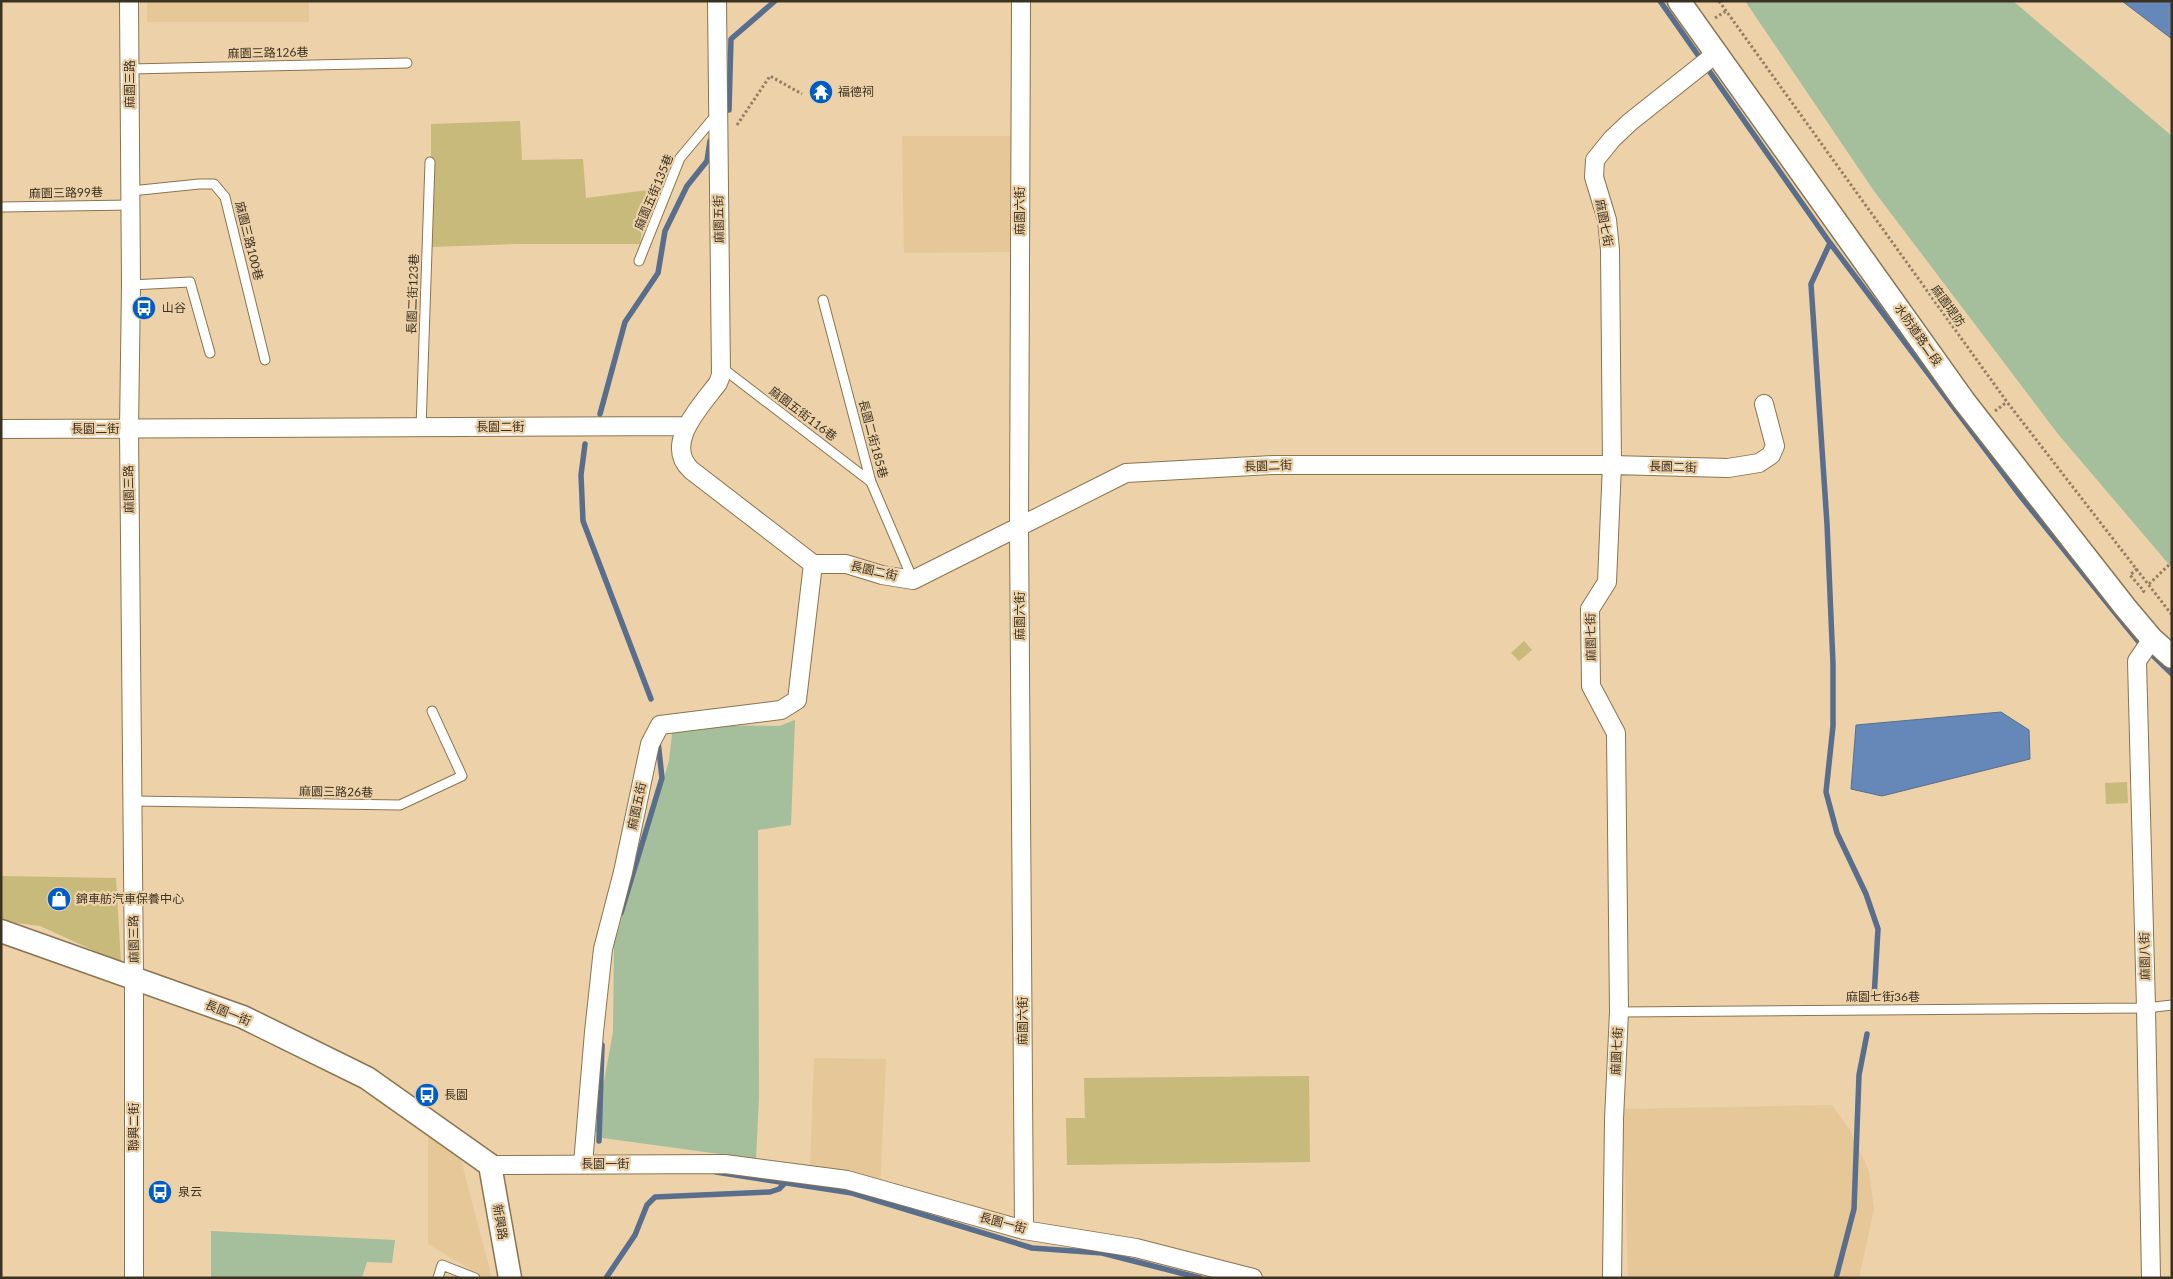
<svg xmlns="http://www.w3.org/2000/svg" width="2173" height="1279" font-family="Lato,'Noto Sans TC',sans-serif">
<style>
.built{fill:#e6c798}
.green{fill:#a5be9c}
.water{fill:#6688b9;stroke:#596e8c}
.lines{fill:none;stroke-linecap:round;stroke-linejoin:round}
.stream{stroke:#596e8c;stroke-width:5.5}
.building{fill:#c8ba7a}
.service-casing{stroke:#8c744e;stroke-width:11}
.minor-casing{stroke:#8c744e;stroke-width:20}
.tertiary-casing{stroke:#8c744e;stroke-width:25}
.path{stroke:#928064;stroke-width:3;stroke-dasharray:2.5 2.5;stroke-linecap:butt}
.service{stroke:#fff;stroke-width:9}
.minor{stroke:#fff;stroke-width:18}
.tertiary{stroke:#fff;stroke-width:22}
.labels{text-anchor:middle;stroke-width:4.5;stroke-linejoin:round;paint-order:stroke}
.street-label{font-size:12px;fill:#3c3222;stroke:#ecd1a9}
.poi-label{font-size:12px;fill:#3c3222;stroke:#ecd1a9;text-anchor:start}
</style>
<rect width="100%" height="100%" fill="#ecd1a9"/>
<path class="built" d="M147 1H309V22H147Z
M902 136H1014L1015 252 904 253Z
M814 1058 886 1059 880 1190 810 1169Z
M1832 1105 1850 1130 1869 1171 1874 1209 1859 1278H1628L1623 1109Z
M428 1136 460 1156 492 1278H485L428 1244Z"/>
<path class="green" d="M1745 1H2013L2172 136V568L2058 434 1874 191Z
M795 720 791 825 758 830 759 1096 756 1159 603 1138 595 1131 613 1032 614 943 669 761 673 725 779 726Z
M211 1231 395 1240 392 1263 367 1262 362 1278H211Z"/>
<path class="water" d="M2122 1H2172V39Z
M2001 712 2029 730 2030 759 1882 796 1851 789 1856 725Z"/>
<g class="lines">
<path class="stream" d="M1660 1 1830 243 2022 498 2138 641 2172 674
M729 110 731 39 775 1
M1830 243 1811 284 1827 524 1833 664V726L1826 792 1837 833 1866 894 1878 929 1874 998
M600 414 625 322 658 273 665 231 687 186 707 161 710 141
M585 444 581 475 583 521 651 699
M621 913 662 778 658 741
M599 1141 602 1045
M716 1172 852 1193 1032 1248 1102 1253 1200 1278
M606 1278 635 1235 647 1205 655 1197 770 1192 779 1189 786 1182
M1836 1278 1854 1209 1859 1075 1867 1034"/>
</g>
<path class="building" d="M824 81 832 91 818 102 810 92Z
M520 121 522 160 583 159 586 198 648 190 640 244H515L431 247V124Z
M1524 641 1532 650 1519 661 1511 653Z
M2127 782 2128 803 2106 804 2105 783Z
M1 876 116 878 121 963 40 926 1 921Z
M1309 1076 1310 1162 1067 1165 1066 1118H1085L1084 1078Z"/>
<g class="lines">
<g class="service-casing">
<path id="service" d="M130 69 407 63
M131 191 199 184H214L225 197 265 360
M1 207 131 205
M639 261 680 158 716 115
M131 285 190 282 210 353
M823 300 871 482 913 580
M721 367 871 482
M421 428 430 162
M132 801 400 805 462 776 432 711
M1619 1012 2146 1008 2172 1005
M438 1278 442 1265 475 1278"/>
</g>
<g class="minor-casing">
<path id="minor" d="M129 1 131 285 129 429 134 977V1278
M717 1 721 375 718 383C701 406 663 444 691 470L813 564H846L882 575 913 580 1126 473 1274 465H1612L1728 468 1759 463 1771 455 1775 446 1764 404
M1021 1 1019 527 1024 1230
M1 429 687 426
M583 1164 594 1032 603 949 623 872 650 744 660 725 781 710 797 700 813 564
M490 1165 725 1164 847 1180 1024 1230 1136 1248 1253 1278
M1612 1278 1614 1119 1619 1012 1616 733 1591 686 1590 609 1607 582 1612 465 1610 250 1607 220 1594 177 1595 160 1612 139 1630 122 1717 53
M2151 1278 2146 1008 2137 661 2152 639"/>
</g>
<g class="tertiary-casing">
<path id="tertiary" d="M1679 1 1964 401 2125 607 2152 639 2172 657
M1 931 243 1017 367 1078 490 1165 510 1278"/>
</g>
<path class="path" d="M1719 1 2007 402 2172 615
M1715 18 1726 11
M737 125 770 76 802 94
M1995 411 2007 402
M2137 569 2130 575 2144 591 2141 594
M2149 584 2172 562"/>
<use href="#service" class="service"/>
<use href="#minor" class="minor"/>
<use href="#tertiary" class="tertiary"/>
</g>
<defs>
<g id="temple-disc" transform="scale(1.25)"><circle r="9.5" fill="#005dc5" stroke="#ecd1a9"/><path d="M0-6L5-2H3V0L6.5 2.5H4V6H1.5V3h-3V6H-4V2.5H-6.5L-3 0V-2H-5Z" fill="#fff"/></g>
<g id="bus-disc" transform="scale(1.25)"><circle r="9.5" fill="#005dc5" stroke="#ecd1a9"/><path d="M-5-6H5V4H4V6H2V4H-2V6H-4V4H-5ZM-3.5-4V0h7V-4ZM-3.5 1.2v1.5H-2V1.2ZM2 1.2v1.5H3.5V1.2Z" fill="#fff"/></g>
<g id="shop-disc" transform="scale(1.25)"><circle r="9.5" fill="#005dc5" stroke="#ecd1a9"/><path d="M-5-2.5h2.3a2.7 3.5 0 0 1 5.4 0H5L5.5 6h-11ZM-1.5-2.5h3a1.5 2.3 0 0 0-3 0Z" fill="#fff"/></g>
</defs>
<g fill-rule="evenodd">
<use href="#temple-disc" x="821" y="92"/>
<use href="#bus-disc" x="144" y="308"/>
<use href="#shop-disc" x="59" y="899"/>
<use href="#bus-disc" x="427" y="1095"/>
<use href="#bus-disc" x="160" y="1192"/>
</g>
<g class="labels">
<g class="street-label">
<text transform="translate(268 53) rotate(-1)" y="4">麻園三路126巷</text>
<text transform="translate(130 84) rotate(-90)" y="4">麻園三路</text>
<text transform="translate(654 192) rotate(-67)" y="4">麻園五街135巷</text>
<text transform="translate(66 193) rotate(-1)" y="4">麻園三路99巷</text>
<text transform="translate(1020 211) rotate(-90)" y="4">麻園六街</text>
<text transform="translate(719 219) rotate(-91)" y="4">麻園五街</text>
<text transform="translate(1604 223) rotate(79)" y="4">麻園七街</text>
<text transform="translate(249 241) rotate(76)" y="4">麻園三路100巷</text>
<text transform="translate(413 294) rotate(-88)" y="4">長園二街123巷</text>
<text transform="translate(1948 306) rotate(54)" y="4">麻園堤防</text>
<text transform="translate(1918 335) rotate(55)" y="4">水防道路二段</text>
<text transform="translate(803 414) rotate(37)" y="4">麻園五街116巷</text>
<text x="500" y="431">長園二街</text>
<text x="95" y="433">長園二街</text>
<text transform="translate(873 439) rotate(75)" y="4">長園二街185巷</text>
<text transform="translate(1268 466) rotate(-2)" y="4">長園二街</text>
<text transform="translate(1673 467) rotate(2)" y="4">長園二街</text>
<text transform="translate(129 489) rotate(-91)" y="4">麻園三路</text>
<text transform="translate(874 571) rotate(13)" y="4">長園二街</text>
<text transform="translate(1020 616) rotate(-90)" y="4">麻園六街</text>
<text transform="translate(1591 637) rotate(-91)" y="4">麻園七街</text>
<text transform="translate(336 792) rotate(1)" y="4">麻園三路26巷</text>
<text transform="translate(637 806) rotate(-78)" y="4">麻園五街</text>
<text transform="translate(134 939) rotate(-91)" y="4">麻園三路</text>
<text transform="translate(2145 956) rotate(-91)" y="4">麻園八街</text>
<text x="1883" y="1001">麻園七街36巷</text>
<text transform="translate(228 1013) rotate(22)" y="4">長園一街</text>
<text transform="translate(1023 1021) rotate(-90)" y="4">麻園六街</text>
<text transform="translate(1617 1051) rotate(-87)" y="4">麻園七街</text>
<text transform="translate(134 1127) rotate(-90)" y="4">聯興二街</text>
<text x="605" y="1168">長園一街</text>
<text transform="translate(500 1222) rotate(80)" y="4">新興路</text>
<text transform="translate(1003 1223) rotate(15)" y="4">長園一街</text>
</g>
<g class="poi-label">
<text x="838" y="96">福德祠</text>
<text x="162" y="312">山谷</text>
<text x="76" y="903">錦車舫汽車保養中心</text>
<text x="444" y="1099">長園</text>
<text x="178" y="1196">泉云</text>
</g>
</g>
<rect width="2173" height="1279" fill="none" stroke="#3c3222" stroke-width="5"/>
</svg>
